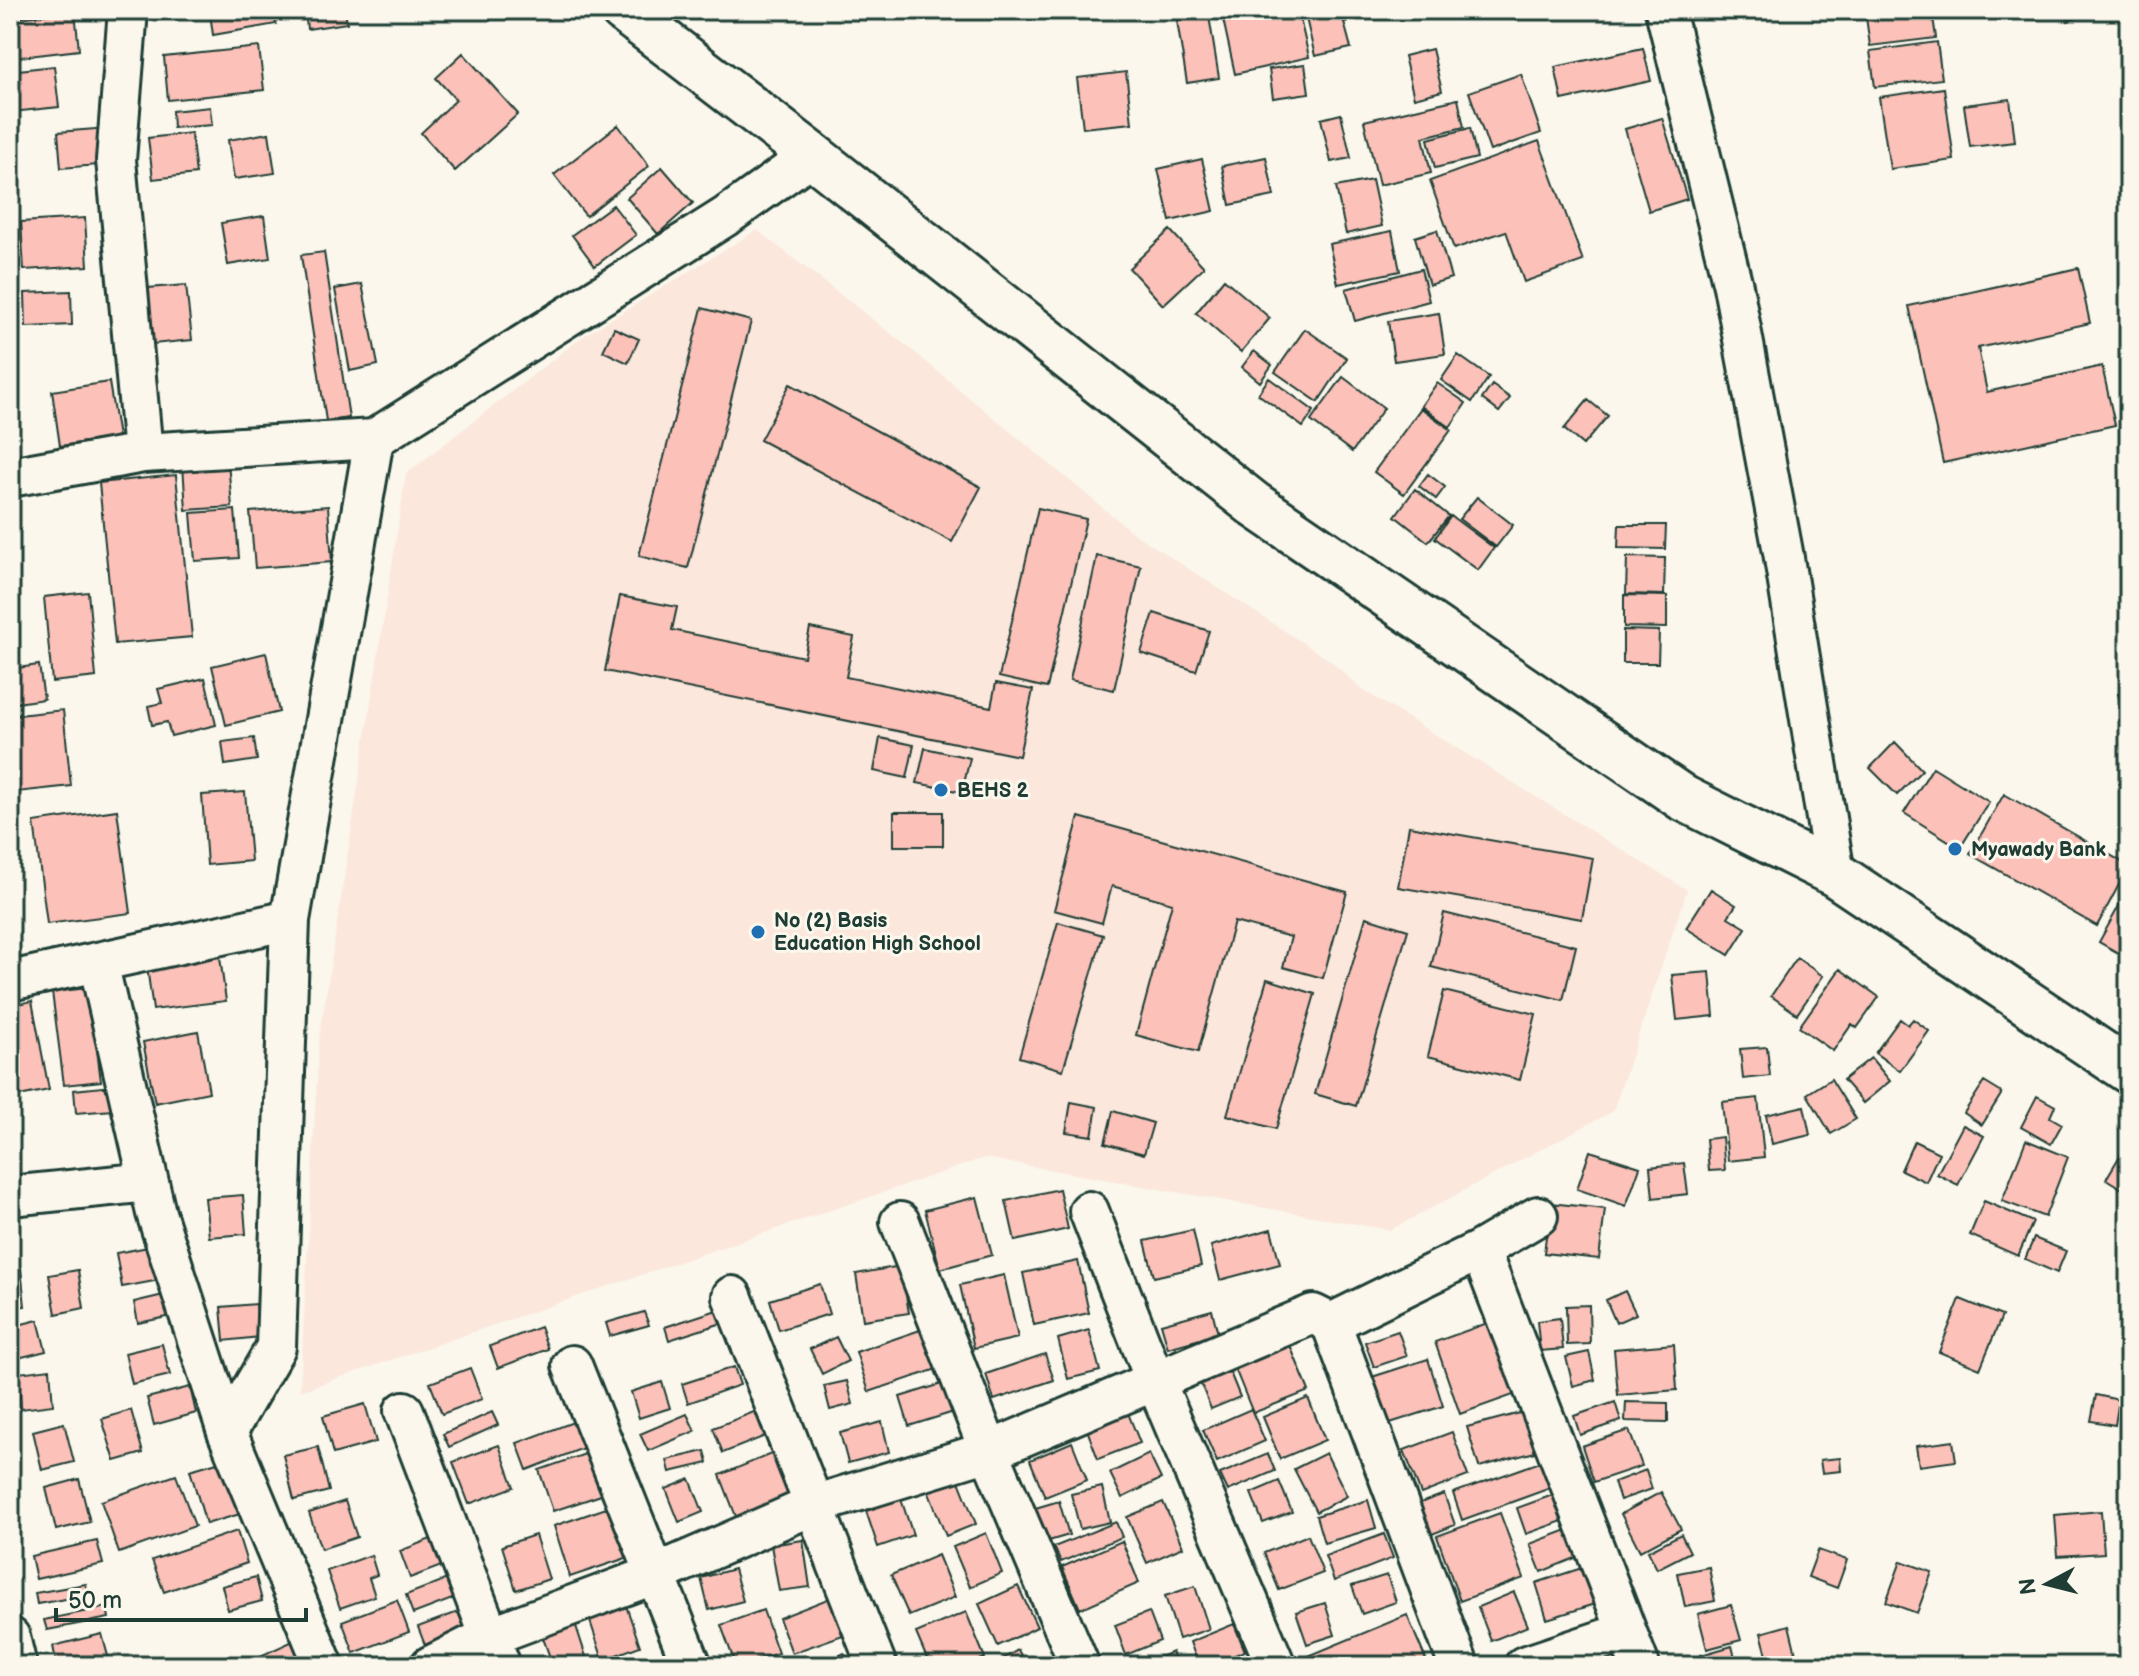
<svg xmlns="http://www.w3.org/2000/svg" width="2139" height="1676" font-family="'Balsamiq Sans',sans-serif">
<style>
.built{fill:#fbe7dc}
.building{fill:#fcc1b8;stroke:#1f3d34;stroke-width:2}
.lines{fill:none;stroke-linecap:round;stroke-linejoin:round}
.minor-casing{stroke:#1f3d34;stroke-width:44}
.trunk-casing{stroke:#1f3d34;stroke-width:50}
.minor{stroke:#fbf7ec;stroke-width:38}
.trunk{stroke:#fbf7ec;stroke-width:44}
.poi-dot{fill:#1f6fb2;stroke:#fbf7ec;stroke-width:3}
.labels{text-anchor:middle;stroke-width:6;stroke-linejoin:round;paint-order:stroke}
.poi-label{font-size:20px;font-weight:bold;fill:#1f3d34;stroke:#fbf7ec;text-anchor:start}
</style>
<rect width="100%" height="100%" fill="#fbf7ec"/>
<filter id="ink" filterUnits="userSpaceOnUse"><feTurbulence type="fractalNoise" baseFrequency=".0125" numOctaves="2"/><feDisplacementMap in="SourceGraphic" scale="16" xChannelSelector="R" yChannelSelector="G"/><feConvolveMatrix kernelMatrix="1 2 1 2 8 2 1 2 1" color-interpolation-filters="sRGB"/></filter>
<g filter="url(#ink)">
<path class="built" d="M757 230 908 347 1133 533 1331 661 1361 689 1687 890 1613 1111 1390 1230 984 1158 300 1391 319 1041 406 474 582 337Z"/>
<path class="building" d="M230 10H273L276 24 213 35 210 13Z
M305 10H345L347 23 307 29Z
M1221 10H1298L1309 57 1235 74Z
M1304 10H1392V11L1344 22 1351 48 1315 56Z
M1865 10H1932L1936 38 1870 46Z
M2065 10H2102L2068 21Z
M75 11 79 50 12 58 10 19Z
M1209 16 1219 78 1187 83 1177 21Z
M1937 42 1942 79 1875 87 1870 51Z
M259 47 264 90 168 100 164 57Z
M1643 48 1651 81 1562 100 1555 67Z
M1432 49 1442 91 1414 98 1404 56Z
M463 53 518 114 455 171 421 133 456 100 436 78Z
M1305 64 1309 93 1273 98 1269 69Z
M54 66 59 107 12 112 10 71Z
M1126 72 1132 123 1083 128 1077 78Z
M1521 74 1541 133 1490 151 1469 92Z
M1944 88 1954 160 1890 169 1879 97Z
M1458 99 1464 127 1423 137 1431 173 1379 185 1364 121Z
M2010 99 2015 142 1970 147 1964 105Z
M210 107 212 125 173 128 172 111Z
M1341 114 1351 158 1331 162 1321 119Z
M1662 118 1687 199 1649 211 1625 129Z
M618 125 649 166 586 216 554 175Z
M108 128 111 164 61 168 58 132Z
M1470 128 1477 158 1435 168 1428 139Z
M191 133 196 174 153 179 148 138Z
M269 133 275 173 234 179 228 140Z
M1539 141 1583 261 1524 282 1506 231 1454 249 1430 181Z
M1266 157 1274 196 1230 205 1222 166Z
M1202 159 1214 211 1170 221 1158 169Z
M662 167 693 203 658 234 627 198Z
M1372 180 1382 226 1346 234 1336 187Z
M613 205 636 235 595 266 572 235Z
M264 216 270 258 228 265 221 223Z
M85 218 88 266 24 270 21 222Z
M1170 230 1204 267 1163 305 1129 268Z
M1437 230 1451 278 1429 285 1415 237Z
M1392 231 1400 271 1338 284 1329 244Z
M324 252 349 418 326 421 301 255Z
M2078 268 2090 323 1978 348 1987 392 2102 366 2115 425 1943 463 1909 306Z
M1421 269 1429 301 1355 321 1346 289Z
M1224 279 1270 318 1241 352 1196 313Z
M362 284 378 365 350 371 335 289Z
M186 285 192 340 153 344 148 288Z
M71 291 72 325 26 327 25 293Z
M702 308 751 321 688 568 639 556Z
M1439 313 1445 354 1394 361 1388 321Z
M614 328 639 339 628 363 603 351Z
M1305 329 1347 358 1318 402 1275 372Z
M1254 351 1272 365 1260 382 1242 367Z
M1458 355 1489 377 1472 402 1441 380Z
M1343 377 1384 408 1352 452 1311 421Z
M1269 378 1314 411 1303 427 1258 394Z
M109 382 118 437 60 446 52 391Z
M1437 383 1466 403 1450 427 1421 406Z
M790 384 981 487 952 542 760 440Z
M1492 385 1510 398 1499 412 1482 399Z
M1588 400 1608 416 1583 445 1564 429Z
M1421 408 1451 430 1404 494 1374 472Z
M228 462 232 507 186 510 183 465Z
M1428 474 1445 487 1436 499 1419 486Z
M176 475 192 637 115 644 99 483Z
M1415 489 1449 516 1428 542 1395 516Z
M1477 497 1513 525 1496 547 1459 519Z
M328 506 332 562 255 568 250 512Z
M1038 508 1086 519 1047 688 999 677Z
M235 510 239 558 195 561 191 513Z
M1451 516 1494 548 1478 570 1435 538Z
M1619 525H1666L1665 549 1618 548Z
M1097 556 1141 566 1114 690 1070 680Z
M1627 557 1665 558 1664 595 1626 594Z
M88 592 96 677 52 682 44 597Z
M1624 595 1667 596V628L1624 627Z
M620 596 677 607 672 630 804 657 810 628 854 637 846 677 991 707 996 683 1033 690 1019 756 605 671Z
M1154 613 1209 631 1196 671 1141 653Z
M1623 630 1659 631 1658 663H1623Z
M266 653 279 712 226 725 212 666Z
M39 665 44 699 10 704V669Z
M205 678 216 725 171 736 167 722 152 725 148 706 162 703 158 689Z
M2129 691V734L2118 694Z
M63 710 71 786 17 792 10 716Z
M254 738 257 760 225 765 222 742Z
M880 738 914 745 907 778 874 771Z
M1895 742 1922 770 1897 795 1870 768Z
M925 748 970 758 962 792 917 783Z
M1933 767 1989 802 1960 848 1904 813Z
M245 792 251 861 207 865 202 795Z
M2004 794 2129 866 2097 926 1970 854Z
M117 810 131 913 47 924 34 822Z
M894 812H943V846H894Z
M1079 817 1347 892 1323 978 1283 967 1291 937 1234 922 1198 1052 1136 1035 1172 903 1112 886 1102 923 1054 910Z
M1409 826 1593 858 1582 919 1398 887Z
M2129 888V959L2099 942Z
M1711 889 1736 905 1728 917 1746 928 1729 955 1686 928Z
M1444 913 1576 946 1563 1000 1431 967Z
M1366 917 1408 930 1356 1106 1315 1094Z
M1058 922 1103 935 1063 1070 1019 1057Z
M220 957 226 1001 153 1010 147 967Z
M1797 958 1823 976 1797 1014 1771 996Z
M1840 969 1879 997 1857 1028 1852 1024 1833 1051 1799 1027Z
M1710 972 1714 1016 1677 1020 1672 975Z
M1267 979 1315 994 1276 1129 1227 1115Z
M89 988 101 1081 64 1085 52 992Z
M1444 991 1536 1014 1520 1080 1428 1056Z
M32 1001 49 1090 19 1096 10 1052V1006Z
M1900 1019 1908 1025 1913 1019 1929 1031 1900 1071 1875 1053Z
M198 1031 209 1092 155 1103 143 1042Z
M1767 1047 1770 1076 1743 1079 1740 1049Z
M1871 1058 1890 1081 1863 1103 1843 1080Z
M1831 1079 1856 1119 1831 1134 1807 1094Z
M1984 1082 2002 1093 1982 1125 1964 1113Z
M112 1086 113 1110 76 1113 74 1090Z
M2037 1096 2055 1106 2050 1117 2062 1124 2051 1144 2021 1127Z
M1758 1098 1764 1157 1728 1161 1722 1102Z
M1071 1102 1097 1107 1092 1136 1066 1132Z
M1804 1106 1810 1135 1772 1144 1766 1115Z
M1113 1111 1153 1123 1144 1154 1105 1143Z
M1963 1125 1984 1136 1958 1185 1937 1174Z
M1722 1137 1725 1170 1709 1171 1706 1139Z
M2026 1140 2068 1157 2045 1217 2002 1201Z
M1914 1141 1939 1153 1926 1182 1901 1170Z
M2124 1149 2129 1152V1193L2106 1179Z
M1590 1151 1640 1167 1626 1206 1577 1189Z
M1684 1163 1688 1194 1653 1198 1650 1167Z
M1059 1189 1068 1229 1015 1241 1006 1201Z
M243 1195 246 1234 209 1237 205 1198Z
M977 1197 992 1255 940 1269 925 1210Z
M1984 1201 2033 1222 2018 1256 1970 1235Z
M1550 1203 1605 1209 1599 1259 1544 1253Z
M1271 1229 1280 1264 1220 1280 1211 1246Z
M1193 1230 1201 1266 1154 1277 1145 1241Z
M2034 1238 2066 1251 2057 1273 2025 1259Z
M154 1246 160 1280 122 1287 116 1253Z
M1078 1261 1089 1313 1034 1325 1023 1273Z
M901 1266 909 1313 863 1320 856 1274Z
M21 1268 25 1306 10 1307V1269Z
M78 1270 84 1308 56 1314 49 1275Z
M1004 1275 1018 1338 974 1348 960 1285Z
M820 1284 829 1314 779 1330 770 1300Z
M1625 1291 1636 1314 1616 1323 1606 1300Z
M172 1293 177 1315 138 1323 134 1302Z
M1960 1299 2002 1316 1980 1369 1939 1352Z
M256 1304 259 1337 224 1341 221 1307Z
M1589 1305 1590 1344 1567 1345 1566 1306Z
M717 1310 722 1323 669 1340 665 1327Z
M1212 1310 1218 1334 1168 1348 1161 1324Z
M644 1312 649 1325 610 1336 606 1323Z
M1560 1318 1563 1349 1540 1351 1537 1321Z
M38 1320 46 1351 10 1360V1327Z
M1493 1321 1519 1393 1460 1414 1435 1342Z
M540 1327 548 1349 498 1368 490 1346Z
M926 1328 940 1368 869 1392 856 1352Z
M1089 1330 1100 1371 1068 1379 1058 1339Z
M1398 1331 1407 1356 1374 1367 1365 1342Z
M836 1337 848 1361 822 1374 810 1349Z
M1289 1343 1309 1391 1253 1413 1234 1366Z
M162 1344 170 1375 132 1384 125 1353Z
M1674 1344 1677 1390 1618 1395 1614 1349Z
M1589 1352 1595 1380 1573 1386 1566 1357Z
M1045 1354 1054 1380 994 1400 986 1374Z
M1428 1359 1443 1406 1387 1424 1372 1377Z
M1227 1365 1240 1397 1211 1409 1198 1377Z
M734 1367 740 1385 688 1403 682 1384Z
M470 1368 482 1399 442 1414 430 1383Z
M50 1369 53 1405 21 1409 18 1373Z
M847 1381 853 1404 830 1410 824 1386Z
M662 1382 670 1408 639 1418 631 1392Z
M948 1382 957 1411 909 1426 900 1397Z
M190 1387 196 1413 154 1425 147 1398Z
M2096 1395 2119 1400 2115 1425 2091 1421Z
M1308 1398 1325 1440 1280 1459 1263 1417Z
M1615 1402 1621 1421 1580 1435 1574 1416Z
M1626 1402 1668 1403V1422L1625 1421Z
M365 1404 376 1442 333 1454 323 1416Z
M1126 1408 1140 1443 1098 1459 1085 1424Z
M1251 1409 1265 1441 1217 1462 1203 1430Z
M131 1410 143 1453 115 1461 102 1419Z
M759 1410 768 1435 723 1453 713 1428Z
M492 1412 498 1425 449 1447 443 1434Z
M1524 1412 1535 1452 1479 1467 1467 1427Z
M687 1414 695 1431 648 1451 640 1434Z
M576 1421 586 1447 527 1470 517 1443Z
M882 1422 889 1452 848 1463 840 1433Z
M64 1423 74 1462 42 1470 33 1431Z
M1629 1430 1642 1466 1594 1482 1582 1446Z
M1452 1432 1468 1476 1421 1494 1404 1450Z
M1953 1441 1956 1461 1919 1466 1916 1446Z
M1072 1442 1087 1480 1045 1497 1030 1460Z
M499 1445 514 1487 469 1504 453 1462Z
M318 1447 329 1491 294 1500 283 1455Z
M705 1451 708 1463 670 1472 667 1460Z
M591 1452 604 1494 553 1511 539 1470Z
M776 1452 794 1496 737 1519 720 1475Z
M1326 1453 1347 1496 1316 1512 1294 1469Z
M1149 1454 1161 1479 1122 1498 1110 1473Z
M1268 1454 1275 1471 1228 1491 1220 1474Z
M1840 1458 1841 1471 1822 1473 1820 1460Z
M224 1460 240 1514 206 1524 190 1470Z
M1546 1460 1556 1486 1462 1520 1453 1493Z
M1646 1470 1652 1489 1620 1500 1614 1482Z
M176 1475 195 1526 119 1553 101 1501Z
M957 1476 976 1524 946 1536 927 1488Z
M79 1479 90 1522 56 1530 46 1488Z
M690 1479 703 1512 679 1522 666 1489Z
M1279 1481 1292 1512 1263 1523 1251 1493Z
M1102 1487 1110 1522 1080 1529 1071 1494Z
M1561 1492 1571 1518 1526 1534 1517 1508Z
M1661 1492 1681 1529 1640 1551 1621 1514Z
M1444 1494 1455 1525 1427 1536 1415 1505Z
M901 1499 913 1535 878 1547 866 1511Z
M1368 1500 1376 1528 1324 1543 1316 1516Z
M345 1501 357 1537 321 1549 309 1513Z
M1059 1501 1069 1535 1042 1543 1032 1509Z
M1163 1502 1183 1547 1147 1563 1127 1517Z
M615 1505 632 1556 570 1577 554 1526Z
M2101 1511 2104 1553 2058 1556 2055 1515Z
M1500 1513 1524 1578 1460 1601 1437 1536Z
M1116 1522 1122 1537 1061 1562 1054 1547Z
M1575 1527 1585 1554 1541 1572 1530 1544Z
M237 1531 247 1563 164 1592 152 1560Z
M986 1533 1002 1573 970 1587 953 1547Z
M1384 1534 1393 1558 1334 1581 1325 1556Z
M1681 1534 1690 1552 1657 1569 1648 1551Z
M441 1535 452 1562 410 1578 400 1551Z
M535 1535 549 1579 516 1590 502 1546Z
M1308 1535 1323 1573 1279 1590 1264 1553Z
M803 1540 810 1587 779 1591 771 1545Z
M97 1541 103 1564 36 1579 31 1556Z
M1122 1541 1139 1583 1080 1609 1062 1567Z
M1818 1550 1847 1560 1837 1588 1808 1577Z
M371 1555 377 1575 369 1578 375 1596 340 1608 327 1571Z
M938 1555 955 1597 909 1616 891 1575Z
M1901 1561 1932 1572 1917 1613 1886 1602Z
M1591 1565 1602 1602 1547 1619 1536 1583Z
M1709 1567 1715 1601 1685 1607 1678 1573Z
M734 1569 743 1601 709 1610 701 1578Z
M1387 1575 1396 1602 1362 1614 1352 1586Z
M256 1577 262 1601 228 1610 222 1586Z
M447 1579 455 1598 413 1614 406 1595Z
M86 1584 88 1595 37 1604 35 1593Z
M1018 1586 1037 1627 998 1646 979 1604Z
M1195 1586 1209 1629 1179 1639 1165 1596Z
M1514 1592 1528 1626 1491 1641 1478 1607Z
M830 1598 843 1635 792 1653 779 1618Z
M397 1600 409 1632 354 1653 342 1621Z
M624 1600 640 1646 603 1660 587 1612Z
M1325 1603 1335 1635 1307 1644 1296 1612Z
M1731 1605 1741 1640 1707 1649 1698 1614Z
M107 1607 109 1618 47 1630 44 1620Z
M763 1610 778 1653 736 1666 721 1625Z
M458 1612 465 1629 425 1645 418 1627Z
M966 1612 985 1658 965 1666H930L916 1633Z
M1149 1612 1160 1641 1126 1655 1115 1625Z
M1407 1615 1426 1660 1410 1666H1309L1306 1657Z
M575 1623 589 1666H553L542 1635Z
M1234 1624 1245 1651 1208 1666H1199L1190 1642Z
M1789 1625 1799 1666H1770L1761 1633Z
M102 1634 109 1660 83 1666H57L53 1646Z
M295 1640 306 1666H246L245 1663Z
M1732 1646 1737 1665 1704 1666 1701 1655Z
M1614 1647 1623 1666H1573Z
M1018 1650 1027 1666H998L996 1663Z
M1172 1652 1178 1666H1147L1145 1663Z
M844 1653 851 1666H820Z"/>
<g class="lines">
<g class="minor-casing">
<path id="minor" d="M128 10 116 160 143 453
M1665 10 1733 286 1783 552 1835 874
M10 477 143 453 374 439
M98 962 156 1213 227 1432 324 1666
M10 981 290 920
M10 1196 149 1182
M1089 1211 1155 1380 1276 1666
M900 1222 989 1451 1080 1666
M1480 1250 1640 1666
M732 1296 877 1666
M1331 1323 1459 1666
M572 1365 692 1666
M404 1411 501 1666
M227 1432 276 1347 290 920 374 439 728 215 812 155
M10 1637 17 1666
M430 1666 490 1636 656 1574 814 1505 989 1451 1313 1314 1331 1323 1480 1250 1538 1216
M1524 1666 1626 1632"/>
</g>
<g class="trunk-casing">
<path id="trunk" d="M623 10 812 155 1255 505 1683 798 1835 874 2129 1071"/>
</g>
<use href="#minor" class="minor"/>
<use href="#trunk" class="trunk"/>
</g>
</g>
<g class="poi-dot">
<circle cx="941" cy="790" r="8"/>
<circle cx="1955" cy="849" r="8"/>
<circle cx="758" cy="932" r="8"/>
</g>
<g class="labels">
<g class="poi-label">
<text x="957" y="797">BEHS 2</text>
<text x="1971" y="856">Myawady Bank</text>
<text x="774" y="927">No (2) Basis<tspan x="774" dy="23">Education High School</tspan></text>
</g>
</g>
<rect width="2139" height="1676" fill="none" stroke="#fbf7ec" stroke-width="40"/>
<rect x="20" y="20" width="2099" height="1636" fill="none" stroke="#1f3d34" stroke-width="3" filter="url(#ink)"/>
<g transform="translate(2047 1584) rotate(263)" stroke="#fbf7ec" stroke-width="6" paint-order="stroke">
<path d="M0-6L14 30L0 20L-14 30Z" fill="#1f3d34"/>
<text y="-12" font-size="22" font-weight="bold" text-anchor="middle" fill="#1f3d34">N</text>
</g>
<path d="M56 1608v12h250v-12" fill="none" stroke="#1f3d34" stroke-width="4"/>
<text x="68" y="1608" font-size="24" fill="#1f3d34" stroke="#fbf7ec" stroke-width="6" paint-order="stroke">50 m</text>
</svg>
